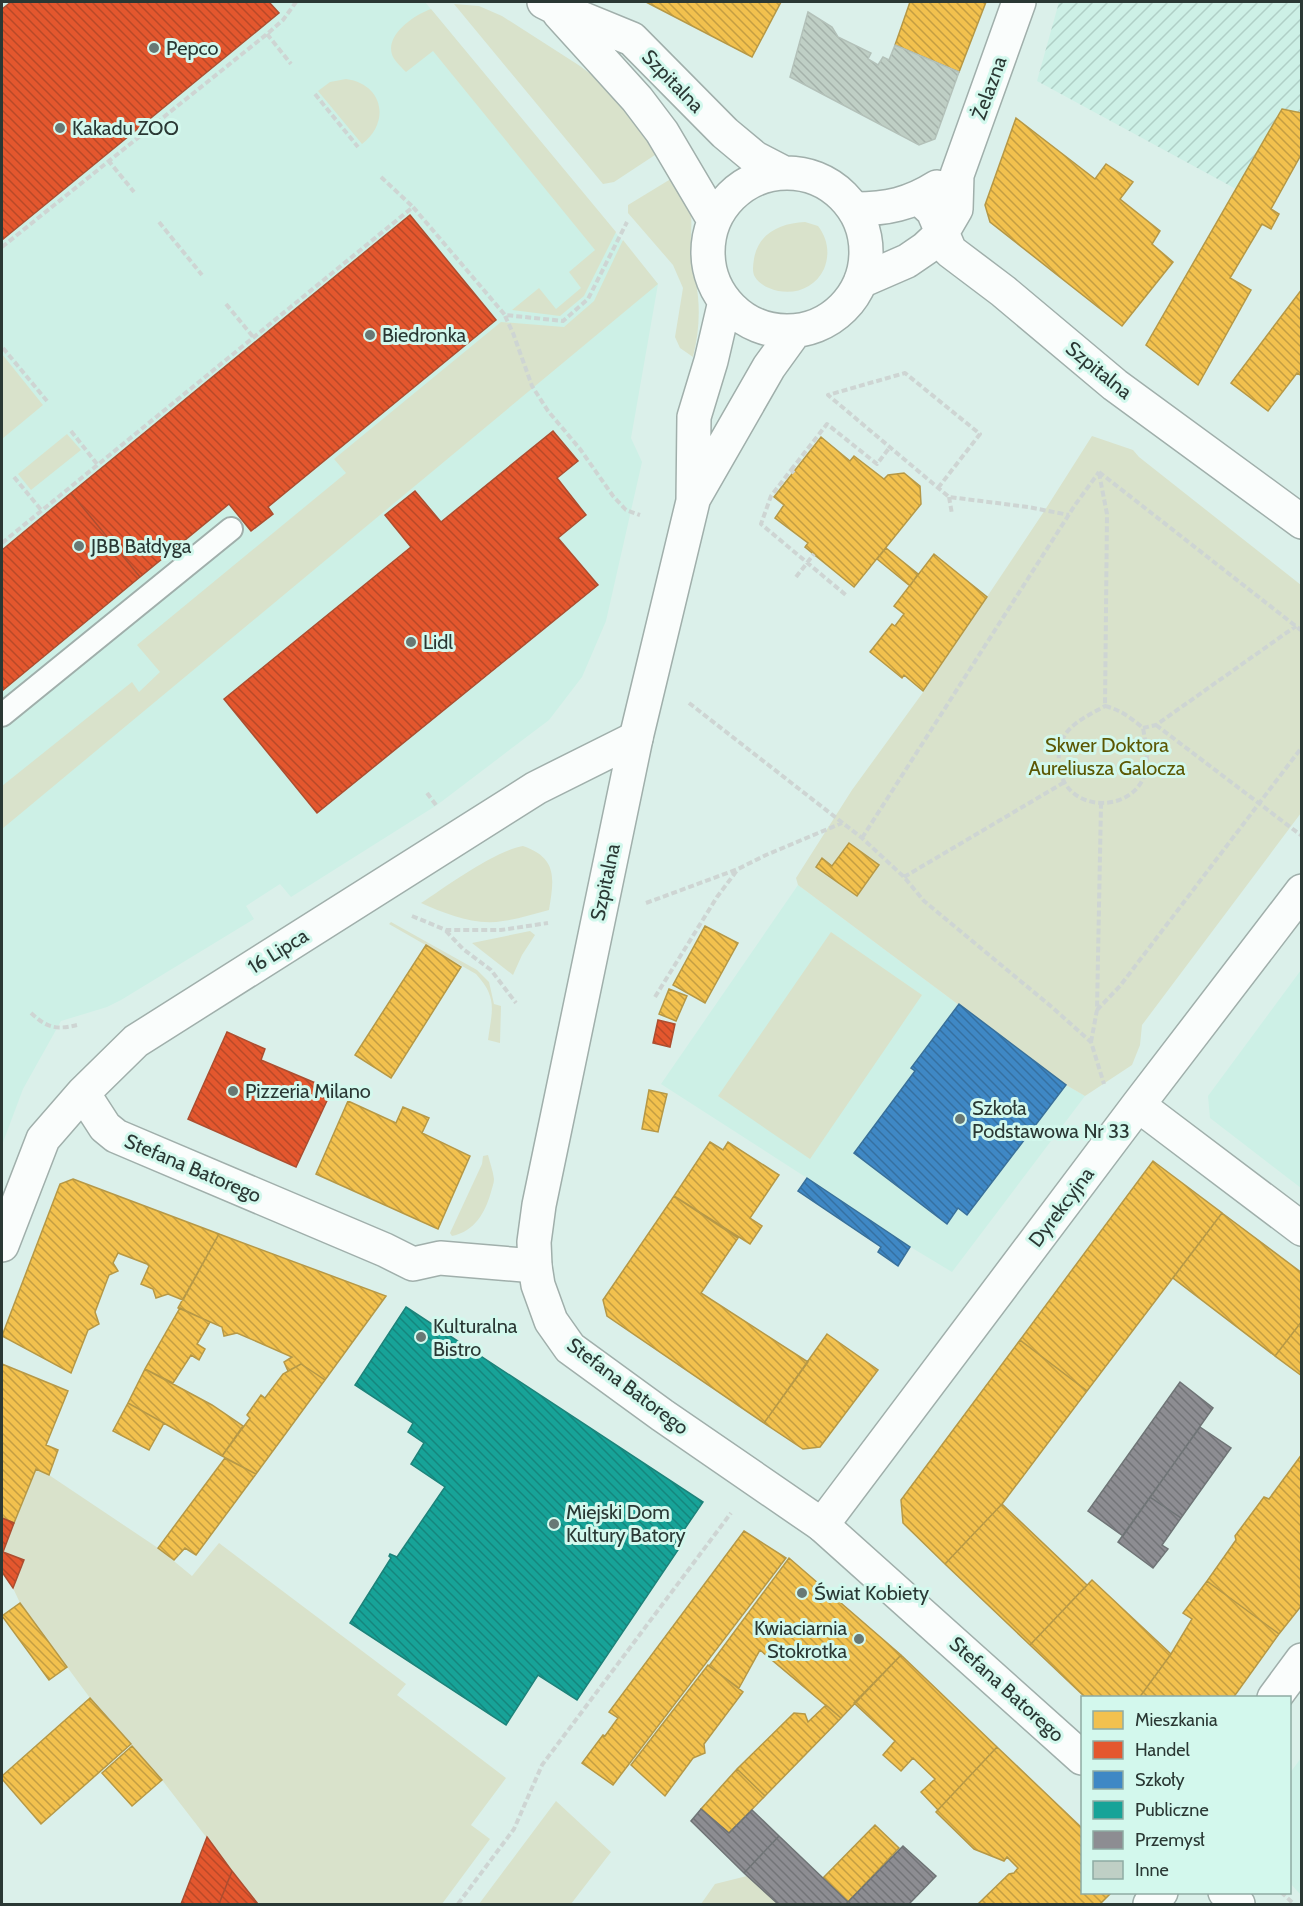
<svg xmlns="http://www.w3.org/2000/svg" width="1303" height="1906" font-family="Cabin,sans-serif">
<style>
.built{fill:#cdf0e6}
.industrial{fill:url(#industrial-furrows)}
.green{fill:#d9e2cb}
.homes{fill:url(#homes-back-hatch);stroke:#b69846;stroke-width:1.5}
.shops{fill:url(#shops-back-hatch);stroke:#ac4e30;stroke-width:1.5}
.schools{fill:url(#schools-back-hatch);stroke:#39709a;stroke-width:1.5}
.public{fill:url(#public-back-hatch);stroke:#1d837a;stroke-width:1.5}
.industry{fill:url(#industry-back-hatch);stroke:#6f7476;stroke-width:1.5}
.building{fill:url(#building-back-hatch);stroke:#b3c1b9;stroke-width:1.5}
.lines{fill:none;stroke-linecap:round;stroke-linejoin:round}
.service-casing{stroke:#a0afab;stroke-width:26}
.minor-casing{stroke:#a0afab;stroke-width:36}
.tertiary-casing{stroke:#a0afab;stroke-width:36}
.path{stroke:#ced5d3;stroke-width:4;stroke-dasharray:6 3;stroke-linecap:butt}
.service{stroke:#fafdfc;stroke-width:22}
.minor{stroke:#fafdfc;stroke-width:33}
.tertiary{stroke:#fafdfc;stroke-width:33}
.poi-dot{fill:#687874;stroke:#d3f8ed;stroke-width:2}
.labels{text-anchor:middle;stroke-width:6;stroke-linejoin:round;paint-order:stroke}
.poi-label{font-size:20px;fill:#2a3834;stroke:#d3f8ed;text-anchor:start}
.street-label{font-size:20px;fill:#2a3834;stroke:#d3f8ed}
.park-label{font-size:20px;fill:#5b5703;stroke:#d3f8ed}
</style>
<defs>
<pattern id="industrial-furrows" width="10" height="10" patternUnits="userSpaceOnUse" patternTransform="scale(1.5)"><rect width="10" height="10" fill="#cdf0e6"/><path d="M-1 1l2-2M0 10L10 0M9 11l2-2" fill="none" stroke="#b0cfc6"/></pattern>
<pattern id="homes-back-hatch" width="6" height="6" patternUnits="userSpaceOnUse" patternTransform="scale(1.5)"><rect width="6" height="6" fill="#f2c14e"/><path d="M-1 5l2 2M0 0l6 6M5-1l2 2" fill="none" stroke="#c49e42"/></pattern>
<pattern id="shops-back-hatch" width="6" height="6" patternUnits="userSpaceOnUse" patternTransform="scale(1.5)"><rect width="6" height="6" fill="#e4572e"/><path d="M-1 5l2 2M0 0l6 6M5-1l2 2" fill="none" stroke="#b94928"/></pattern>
<pattern id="schools-back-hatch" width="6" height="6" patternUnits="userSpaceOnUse" patternTransform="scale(1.5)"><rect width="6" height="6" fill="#3f88c5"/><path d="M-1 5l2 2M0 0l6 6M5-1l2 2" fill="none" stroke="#3570a1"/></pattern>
<pattern id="public-back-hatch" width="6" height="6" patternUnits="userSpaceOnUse" patternTransform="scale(1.5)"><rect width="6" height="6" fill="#17a398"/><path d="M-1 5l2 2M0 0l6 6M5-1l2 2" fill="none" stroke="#15867d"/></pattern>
<pattern id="industry-back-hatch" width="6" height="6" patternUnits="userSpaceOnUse" patternTransform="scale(1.5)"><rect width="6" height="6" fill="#8d8d92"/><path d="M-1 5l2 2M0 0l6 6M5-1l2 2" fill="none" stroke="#737478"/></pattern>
<pattern id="building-back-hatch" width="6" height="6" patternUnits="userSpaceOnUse" patternTransform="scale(1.5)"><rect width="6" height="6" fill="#bfcfc5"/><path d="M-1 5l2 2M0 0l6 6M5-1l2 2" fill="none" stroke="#a4b2aa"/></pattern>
</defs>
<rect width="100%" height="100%" fill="#dbf0ea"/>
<path class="built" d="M2 2H425L658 284 631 438 642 462 606 621 582 677 549 720 437 805 291 897 280 884 246 906 254 919 121 1000 107 1007 61 1021 23 1089 2 1145Z
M798 885 1066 1085 1085 1096 952 1272 889 1234 807 1178 661 1084Z
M1301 970V1188L1210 1118 1208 1096Z
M1301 1758V1895L1290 1883V1773Z"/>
<path class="industrial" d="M1059 2H1301V113L1282 109 1236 189 1037 81Z"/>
<path class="green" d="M454 4 479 6 502 16 580 66 605 85 630 111 658 153 614 182 603 184Z
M431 9 616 232 584 296 560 316 512 310 539 288 556 309 581 288 569 272 595 250 433 51 406 72C402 68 396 62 393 57 383 36 414 15 431 9Z
M346 79C383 84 391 122 362 144L318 91 330 82Z
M674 177C678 184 684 192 688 201 694 217 690 234 691 251 692 267 697 282 698 297 700 317 698 337 693 357L680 348 675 337 683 288 673 265 628 213V205Z
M805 222 818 226C828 239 830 254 824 269 814 290 790 297 769 288 764 286 758 282 755 277 752 272 753 265 754 259 758 233 781 223 805 222Z
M623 240 658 284 2 829V786L132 682 139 692 160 672 137 645 346 473 334 459 501 322 564 327 594 301Z
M2 354 43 405 2 439Z
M67 434 81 450 31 490 18 474Z
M1092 436 1133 450 1139 457 1301 585V813L1142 1025 1140 1045 1132 1065 1085 1096 1066 1085 798 885 796 878 852 790 924 691 1045 510Z
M523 846C558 858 554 879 549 910 534 914 518 919 503 921 475 926 446 914 421 903 447 886 494 851 523 846Z
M391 922 477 970 489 982 494 1004 501 1006 500 1043 488 1040C492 1010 498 998 476 974L389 924Z
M530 931 535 935 522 955 513 975 472 943Z
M831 932 922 995 810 1159 718 1096Z
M488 1155C490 1163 493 1171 494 1179 494 1183 492 1188 491 1192 485 1213 475 1231 452 1236L450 1233 482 1164 483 1156Z
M36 1469 49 1475 158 1548 192 1576 219 1543 406 1684 397 1695 506 1778 471 1825 490 1839 442 1904H258L162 1780 90 1698 20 1603 13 1588 24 1560 3 1552Z
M556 1801 611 1852 571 1904H479Z
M747 1876 778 1904H701L715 1884Z"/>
<path class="homes" d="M646 2H781L752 57Z
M910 2H986L959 72 895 45Z
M1282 109 1302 113V153L1271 209 1279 214 1271 229 1262 224 1230 278 1251 290 1198 385 1146 345Z
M1016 118 1095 179 1106 164 1133 182 1120 199 1160 231 1152 244 1173 262 1122 326 990 222 985 205Z
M1302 289V376L1297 373 1268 411 1231 383Z
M821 437 850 461 854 456 884 479 888 475 904 473 920 486 921 504 854 587 805 547 808 543 775 518 784 505 774 497Z
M886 548 918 574 910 586 877 559Z
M934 554 987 597 923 691 904 675 902 678 870 652 892 624 895 626 904 614 894 606Z
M849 843 879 865 857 896 816 867 822 858 832 866Z
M705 926 738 943 705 1003 673 985Z
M426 945 461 967 391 1078 355 1055Z
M669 989 687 996 676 1021 659 1014Z
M649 1090 667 1094 658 1132 642 1129Z
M348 1101 396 1123 403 1107 429 1118 422 1133 470 1156 438 1229 316 1174Z
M710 1142 723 1150 728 1142 779 1175 750 1218 762 1226 750 1244 674 1196Z
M1153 1161 1222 1213 1087 1391 1020 1340Z
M73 1179 219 1234 183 1300 168 1294 156 1298 153 1289 141 1284 149 1266 147 1264 118 1253 113 1263 118 1271 109 1275 95 1312 99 1324 88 1330 71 1373 2 1336 60 1184Z
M674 1196 738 1238 701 1293 808 1362 764 1423 607 1316 603 1300Z
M1222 1213 1302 1273V1321L1275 1356 1173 1278Z
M219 1234 386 1296 325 1380 301 1364 288 1371 284 1362 292 1357 237 1333 224 1336 222 1327 178 1308Z
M180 1308 210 1322 197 1344 205 1349 199 1360 191 1355 173 1383 145 1369Z
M1302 1321V1376L1275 1356Z
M827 1334 878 1370 820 1447 803 1449 764 1423Z
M1020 1340 1087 1391 1002 1504 945 1564 903 1523 901 1500Z
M2 1364 68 1391 46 1445 58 1450 49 1475 36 1469 14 1523 2 1518Z
M301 1364 325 1380 256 1474 222 1456 250 1418 247 1415 261 1395 265 1398 283 1374Z
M145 1369 212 1405 243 1426 222 1456 128 1403Z
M128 1403 164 1423 149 1450 113 1431Z
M1302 1454V1605L1279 1634 1207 1581 1236 1540 1235 1536 1264 1497 1269 1499Z
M225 1458 256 1474 196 1555 185 1548 174 1560 158 1548Z
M1002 1504 1087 1585 1030 1645 945 1564Z
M744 1531 786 1558 613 1785 582 1763 603 1735 605 1736 618 1718 609 1712Z
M789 1558 901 1655 841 1718 760 1650 739 1688 709 1666Z
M1092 1580 1171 1654 1139 1698H1086L1030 1645Z
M1207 1581 1279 1634 1233 1698H1139L1171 1654 1192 1619 1183 1613Z
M20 1603 67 1667 49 1680 2 1616Z
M901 1655 997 1747 938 1810 921 1792 935 1779 913 1758 901 1771 883 1755 895 1741 854 1703Z
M708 1665 743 1692 704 1744 705 1753 693 1758 665 1796 631 1765Z
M90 1698 131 1744 41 1824 2 1779V1776Z
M826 1705 841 1718 765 1796 737 1769 794 1713 805 1714 808 1722Z
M132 1746 162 1780 132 1806 102 1773Z
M997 1747 1082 1828V1892H1112L1100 1904H978L1009 1874 1014 1873 1018 1868 1007 1857 1004 1861 974 1849 936 1812Z
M737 1769 765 1796 729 1833 701 1809Z
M875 1825 899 1848 848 1902 823 1878Z"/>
<path class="shops" d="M11 2H269L279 13 2 240V9Z
M410 215 496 320 268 507 273 514 251 531 229 504 140 577 71 493Z
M553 431 578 461 557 478 586 515 558 538 598 585 317 813 224 699 411 547 385 515 415 491 441 522Z
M71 493 140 577 2 691V550Z
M658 1020 675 1024 670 1047 653 1043Z
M227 1032 265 1049 261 1060 332 1090 296 1167 188 1119Z
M2 1518 14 1523 3 1552 24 1560 13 1588 2 1572Z
M207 1837 232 1871 219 1904H181Z
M232 1871 258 1904H219Z"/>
<path class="schools" d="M959 1004 1066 1085 967 1215 958 1208 947 1224 854 1153 915 1071 911 1068Z
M807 1178 910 1247 898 1266 878 1252 881 1247 798 1191Z"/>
<path class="public" d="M406 1307 703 1502 673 1546 678 1550 577 1700 538 1675 506 1725 350 1623 391 1558 389 1556 390 1554 397 1557 445 1487 411 1464 424 1443 408 1432 413 1423 355 1385Z"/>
<path class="industry" d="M1180 1382 1213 1408 1123 1536 1088 1511Z
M1200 1427 1231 1448 1181 1518 1150 1497Z
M1150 1497 1181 1518 1162 1545 1168 1549 1153 1568 1118 1542Z
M701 1809 729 1833 752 1810 779 1836 744 1873 691 1821Z
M779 1836 848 1902 846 1904H778L744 1873Z
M903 1846 936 1876 909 1904H846Z"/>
<path class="building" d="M808 12 832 27 838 37 871 53 868 59 878 65 883 57 889 60 895 45 959 72 935 139 919 145 790 77Z"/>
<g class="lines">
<g class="service-casing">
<path id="service" d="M2 715 231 529"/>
</g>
<g class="minor-casing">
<path id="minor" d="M919 198 933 211 950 251 1003 291 1115 385 1302 522
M855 209C887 209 910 204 937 187
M861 281 907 261 926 248 942 233 956 209 957 175 1019 2
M83 1093 105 1127 116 1136 385 1250 413 1264 440 1258 535 1266
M1138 1105 1302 1229
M2 1245 43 1139 83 1093 136 1041 536 788 636 738
M822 1525 1138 1105 1302 891
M1274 1698 1302 1660
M1150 1904 1161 1892"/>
</g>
<g class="tertiary-casing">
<path id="tertiary" d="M544 2 554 7 632 39 725 133 755 158 782 172
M559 13 637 99 662 132 714 220
M708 252a79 79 0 1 1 158 0a79 79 0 1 1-158 0Z
M725 301 711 361 694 417 693 501 636 738 539 1205 534 1242 535 1266 538 1285 551 1321 570 1348 662 1415 822 1525 1082 1758
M695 496 769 367 795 331
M1225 1892 1238 1904"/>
</g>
<path class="path" d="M267 34 291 64
M315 94 358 147
M108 160 134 192
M381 177 413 207
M159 222 202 275
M2 247 267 34 283 20 296 2
M226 304 254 338
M505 316 513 333 532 386 548 411 580 449 613 496 626 510 640 515
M3 348 47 401
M71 431 97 464
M791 470 827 424 877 464 890 447
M1099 472 1302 631
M794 473 791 470 771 496 761 524 847 596
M1099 473 1107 514 1105 706
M14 477 42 511
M938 488 980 434 905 373 828 395 949 497 1028 507 1069 515
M949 497 952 514
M2 543 413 207 505 315 563 321 588 299 627 222
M796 577 814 554
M689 703 862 838 904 877 924 901 1053 1008 1091 1042 1104 1084
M1105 706C1121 710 1131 718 1143 728 1145 739 1147 750 1147 761 1146 815 1062 818 1059 763 1058 752 1060 741 1067 732 1077 720 1091 714 1105 706Z
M1156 725 1302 836
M1143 728 1156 725 1296 626
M427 793 436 805
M862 838 1075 505 1099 472
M904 877 1063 783
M646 903 738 869 766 855 842 823
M412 916 446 930H501L548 923
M446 931 463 949 491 970 516 1003
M655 997 717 897 738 869
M1097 1010 1120 986 1302 747
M31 1013C47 1028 56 1030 77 1025
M1091 1042 1097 1010 1101 804
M1281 1892 1294 1904
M458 1904 514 1829 542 1765 731 1513"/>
<use href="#service" class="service"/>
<use href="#minor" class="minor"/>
<use href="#tertiary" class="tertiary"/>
</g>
<g class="poi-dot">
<circle cx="154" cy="48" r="6"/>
<circle cx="60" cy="128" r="6"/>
<circle cx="370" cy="335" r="6"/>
<circle cx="79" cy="546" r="6"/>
<circle cx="411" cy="642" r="6"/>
<circle cx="233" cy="1091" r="6"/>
<circle cx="960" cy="1119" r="6"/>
<circle cx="421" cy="1337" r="6"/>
<circle cx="554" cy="1524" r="6"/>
<circle cx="802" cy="1593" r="6"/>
<circle cx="859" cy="1639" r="6"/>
</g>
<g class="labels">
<g class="poi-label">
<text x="166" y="55">Pepco</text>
<text x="72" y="135">Kakadu ZOO</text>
<text x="382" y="342">Biedronka</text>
<text x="91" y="553">JBB Bałdyga</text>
<text x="423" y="649">Lidl</text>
<text x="245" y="1098">Pizzeria Milano</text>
<text x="972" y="1115">Szkoła<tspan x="972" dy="23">Podstawowa Nr 33</tspan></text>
<text x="433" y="1333">Kulturalna<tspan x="433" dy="23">Bistro</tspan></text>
<text x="566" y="1519">Miejski Dom<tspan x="566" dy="23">Kultury Batory</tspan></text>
<text x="814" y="1600">Świat Kobiety</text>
<text x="847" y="1635" text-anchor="end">Kwiaciarnia<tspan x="847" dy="23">Stokrotka</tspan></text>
</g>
<g class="street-label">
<text transform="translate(673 81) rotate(46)" y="7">Szpitalna</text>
<text transform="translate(989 88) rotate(-70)" y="7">Żelazna</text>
<text transform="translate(1099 370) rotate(39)" y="7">Szpitalna</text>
<text transform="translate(605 882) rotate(-78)" y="7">Szpitalna</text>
<text transform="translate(278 951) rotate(-32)" y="7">16 Lipca</text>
<text transform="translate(193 1168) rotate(23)" y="7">Stefana Batorego</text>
<text transform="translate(1061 1207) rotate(-53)" y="7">Dyrekcyjna</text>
<text transform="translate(628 1386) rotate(37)" y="7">Stefana Batorego</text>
<text transform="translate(1007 1689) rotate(42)" y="7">Stefana Batorego</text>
</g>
<g class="park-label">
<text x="1107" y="752">Skwer Doktora<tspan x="1107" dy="23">Aureliusza Galocza</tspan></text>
</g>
</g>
<rect width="1303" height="1906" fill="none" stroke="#2a3834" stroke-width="6"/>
<rect x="1081" y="1696" width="210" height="198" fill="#d3f8ed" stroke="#8faba3" stroke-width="1.5"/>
<rect x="1093" y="1711" width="30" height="18" fill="#f2c14e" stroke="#8faba3" stroke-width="1.5"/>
<text x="1135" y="1726" font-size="18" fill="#2a3834">Mieszkania</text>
<rect x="1093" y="1741" width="30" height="18" fill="#e4572e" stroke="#8faba3" stroke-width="1.5"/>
<text x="1135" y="1756" font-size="18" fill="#2a3834">Handel</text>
<rect x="1093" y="1771" width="30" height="18" fill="#3f88c5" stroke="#8faba3" stroke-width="1.5"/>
<text x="1135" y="1786" font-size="18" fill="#2a3834">Szkoły</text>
<rect x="1093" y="1801" width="30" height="18" fill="#17a398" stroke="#8faba3" stroke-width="1.5"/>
<text x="1135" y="1816" font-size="18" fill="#2a3834">Publiczne</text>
<rect x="1093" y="1831" width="30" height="18" fill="#8d8d92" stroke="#8faba3" stroke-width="1.5"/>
<text x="1135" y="1846" font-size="18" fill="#2a3834">Przemysł</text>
<rect x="1093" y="1861" width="30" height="18" fill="#bfcfc5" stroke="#8faba3" stroke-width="1.5"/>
<text x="1135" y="1876" font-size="18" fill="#2a3834">Inne</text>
</svg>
